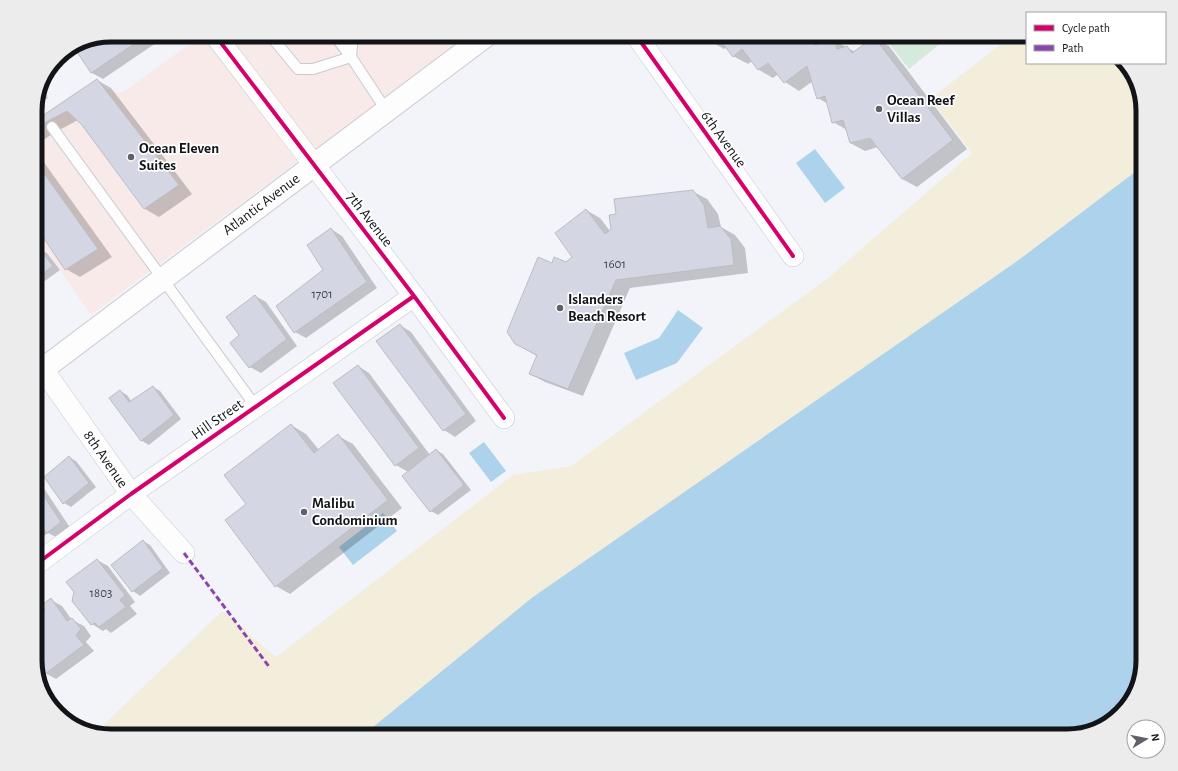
<svg xmlns="http://www.w3.org/2000/svg" width="1178" height="771" font-family="'Alegreya Sans',sans-serif">
<style>
.commercial{fill:#f8eae9}
.green{fill:#d6eadc}
.sand{fill:#f3eedc}
.water{fill:#add3ec}
.shadow{fill:#0003;fill-rule:evenodd}
.building{fill:#d4d7e3;stroke:#bcbdc2}
.lines{fill:none;stroke-linecap:round;stroke-linejoin:round}
.lane-casing{stroke:#c9cacf;stroke-width:12}
.street-casing{stroke:#c9cacf;stroke-width:22}
.secondary-casing{stroke:#c9cacf;stroke-width:24}
.lane{stroke:#fdfdfe;stroke-width:10}
.street{stroke:#fdfdfe;stroke-width:21}
.secondary{stroke:#fdfdfe;stroke-width:22}
.quiet{stroke:#8e44ad;stroke-width:3;stroke-dasharray:6 3;stroke-linecap:butt}
.cycleway-casing{stroke:#fff;stroke-width:6}
.cycleway{stroke:#d6006c;stroke-width:4}
.poi-dot{fill:#616267;stroke:#fff;stroke-width:1.5}
.labels{text-anchor:middle;stroke-width:3.5;stroke-linejoin:round;paint-order:stroke}
.number-label{font-size:13px;fill:#43454b}
.poi-label{font-size:15px;font-weight:bold;fill:#131418;stroke:#fff;text-anchor:start}
.street-label{font-size:15px;fill:#131418;stroke:#fff}
.rim{fill:none;stroke:#131418;stroke-width:5}
</style>
<rect width="100%" height="100%" fill="#f2f4fa"/>
<path class="commercial" d="M202 35 297 162 91 315 35 234V119L85 86 99 85 117 93 123 92Z
M215 35H487L313 165Z"/>
<path class="green" d="M882 35H951L909 69Z"/>
<path class="sand" d="M1013 35H1027V63H1124L1133 73 1143 110V661L1130 702 1105 726 1068 736H111L96 732 222 611 276 657 513 475 571 466 828 278 972 153 930 99Z"/>
<path class="water" d="M815 149 845 188 825 203 796 163Z
M1143 166V661L1130 702 1105 726 1068 736H362L533 597 1020 259Z
M678 310 703 328 677 363 636 380 624 353 659 338Z
M484 442 506 471 491 482 469 453Z
M383 513 397 531 353 565 339 547Z"/>
<path class="shadow" d="M111 35H151L156 43 103 79 92 73 74 46 82 41Z
M706 35H815L822 44 834 40 855 52 874 38 889 46 967 149 917 187 902 179 878 147 865 151 850 143 847 130 833 122 828 104 818 98 813 81 799 91 785 82 778 74 773 78 759 70 752 61 748 64 733 56 727 47 724 49 710 41ZM875 137 860 141V139Z
M97 80 111 88 192 194 159 217 145 209 78 120 52 134 35 146V122Z
M43 89 48 98 35 106Z
M35 150 112 257 80 277 66 269 35 224Z
M692 191 707 199 718 214 721 227 735 235 745 248 748 273 630 288 583 396 545 382 530 374 537 356 516 344 553 265 566 263 574 257 586 210 600 218 610 231Z
M331 229 342 236 377 288 306 338 295 332 324 270Z
M39 249 47 253 60 270 35 288V252Z
M255 296 266 302 297 346 261 373 250 367 241 335Z
M400 325 411 332 476 421 455 437 444 430Z
M358 366 369 373 430 455 436 450 443 454 471 490 438 515 431 511 408 472 396 465Z
M153 387 160 391 181 419 149 445 142 441 110 398 120 391 127 395 132 402Z
M291 425 306 434 319 450 338 436 353 444 402 508 290 594 276 586 247 504Z
M69 457 76 461 96 487 71 507 64 503Z
M35 475 71 529 58 538 48 533 37 541 35 540Z
M143 541 150 545 170 573 140 596 133 591Z
M97 560 108 566 135 602 130 606 137 614 111 633 106 629 103 631 92 624 75 592Z
M51 600 62 606 72 620 84 626 91 636 86 642 94 651 56 679 45 673Z
M39 679 50 692 45 696Z"/>
<path class="building" d="M111 35 146 36 91 73 73 46 82 41Z
M705 35H808L815 45 834 39 837 49 847 46 852 53 874 37 953 140 902 179 870 138 850 143 843 120 832 123 825 96 817 99 807 66 784 83 768 63 758 70 742 49 733 57 717 36 709 42Z
M97 79 179 185 144 209 82 125 67 111 35 128V121Z
M35 161 98 249 65 270 35 225Z
M693 190 704 205 708 228 720 226 731 239 734 265 616 280 568 389 529 374 537 355 515 344 507 332 538 257 552 263 554 257 566 262 572 257 555 233 586 209 605 234 611 229 609 215 616 214 614 199Z
M331 228 367 282 294 333 276 306 323 270 307 245Z
M39 248 53 266 35 279V251Z
M255 295 287 339 249 368 230 343 239 335 226 317Z
M400 324 466 414 443 431 376 341Z
M358 365 419 448 395 466 333 383Z
M153 386 174 415 141 441 109 398 120 390 129 402Z
M291 424 314 453 338 434 388 500 275 587 225 520 246 504 224 475Z
M436 449 464 485 430 512 402 476Z
M69 456 89 483 63 504 44 477Z
M35 483 61 522 47 533 40 525 35 528Z
M143 540 163 568 132 592 111 565Z
M97 559 125 595 120 600 126 607 99 627 95 623 91 625 72 601 74 592 66 582Z
M51 598 67 621 72 618 81 629 76 635 84 645 45 674 35 661V619L45 611 42 605Z"/>
<g class="lines">
<g class="lane-casing">
<path id="lane" d="M270 35 298 69H313L351 57 334 35
M353 35 351 57 386 110
M52 127 256 407"/>
</g>
<g class="street-casing">
<path id="street" d="M215 35 414 296 504 418
M636 35 793 256
M35 358 131 494 184 553
M35 565 131 494 414 296"/>
</g>
<g class="secondary-casing">
<path id="secondary" d="M35 375 487 35"/>
</g>
<use href="#lane" class="lane"/>
<use href="#street" class="street"/>
<use href="#secondary" class="secondary"/>
<path class="quiet" d="M184 553 270 668"/>
<g class="cycleway-casing">
<path id="cycleway" d="M215 35 414 296 504 418
M636 35 793 256
M35 565 131 494 414 296"/>
</g>
<use href="#cycleway" class="cycleway"/>
</g>
<g class="poi-dot">
<circle cx="879" cy="109" r="4"/>
<circle cx="131" cy="157" r="4"/>
<circle cx="560" cy="308" r="4"/>
<circle cx="304" cy="512" r="4"/>
</g>
<g class="labels">
<g class="number-label">
<text x="615" y="268">1601</text>
<text x="322" y="298">1701</text>
<text x="101" y="597">1803</text>
</g>
<g class="poi-label">
<text x="887" y="105">Ocean Reef<tspan x="887" dy="17">Villas</tspan></text>
<text x="139" y="153">Ocean Eleven<tspan x="139" dy="17">Suites</tspan></text>
<text x="568" y="304">Islanders<tspan x="568" dy="17">Beach Resort</tspan></text>
<text x="312" y="508">Malibu<tspan x="312" dy="17">Condominium</tspan></text>
</g>
<g class="street-label">
<text transform="translate(724 139) rotate(54)" y="5">6th Avenue</text>
<text transform="translate(261 204) rotate(-37)" y="5">Atlantic Avenue</text>
<text transform="translate(370 219) rotate(52)" y="5">7th Avenue</text>
<text transform="translate(217 419) rotate(-35)" y="5">Hill Street</text>
<text transform="translate(106 459) rotate(55)" y="5">8th Avenue</text>
</g>
</g>
<path d="M0 0H1178V771H0ZM111 42H1067A69 69 0 0 1 1136 111V660A69 69 0 0 1 1067 729H111A69 69 0 0 1 42 660V111A69 69 0 0 1 111 42Z" fill="#ececed" fill-rule="evenodd"/>
<path class="rim" d="M111 42H1067A69 69 0 0 1 1136 111V660A69 69 0 0 1 1067 729H111A69 69 0 0 1 42 660V111A69 69 0 0 1 111 42Z"/>
<rect x="1026" y="12" width="140" height="52" fill="#ffffff" stroke="#a1a1a3"/>
<rect x="1034" y="25" width="20" height="6" fill="#d6006c" stroke="#a1a1a3"/>
<text x="1062" y="32" font-size="12" fill="#131418">Cycle path</text>
<rect x="1034" y="45" width="20" height="6" fill="#8e44ad" stroke="#a1a1a3"/>
<text x="1062" y="52" font-size="12" fill="#131418">Path</text>
<g transform="translate(1146 739) rotate(80)"><circle r="19" fill="#ffffff" stroke="#a1a1a3"/>
<path d="M0-3L7 15L0 10L-7 15Z" fill="#616267"/>
<text y="-6" font-size="11" font-weight="bold" text-anchor="middle" fill="#131418">N</text>
</g>
</svg>
